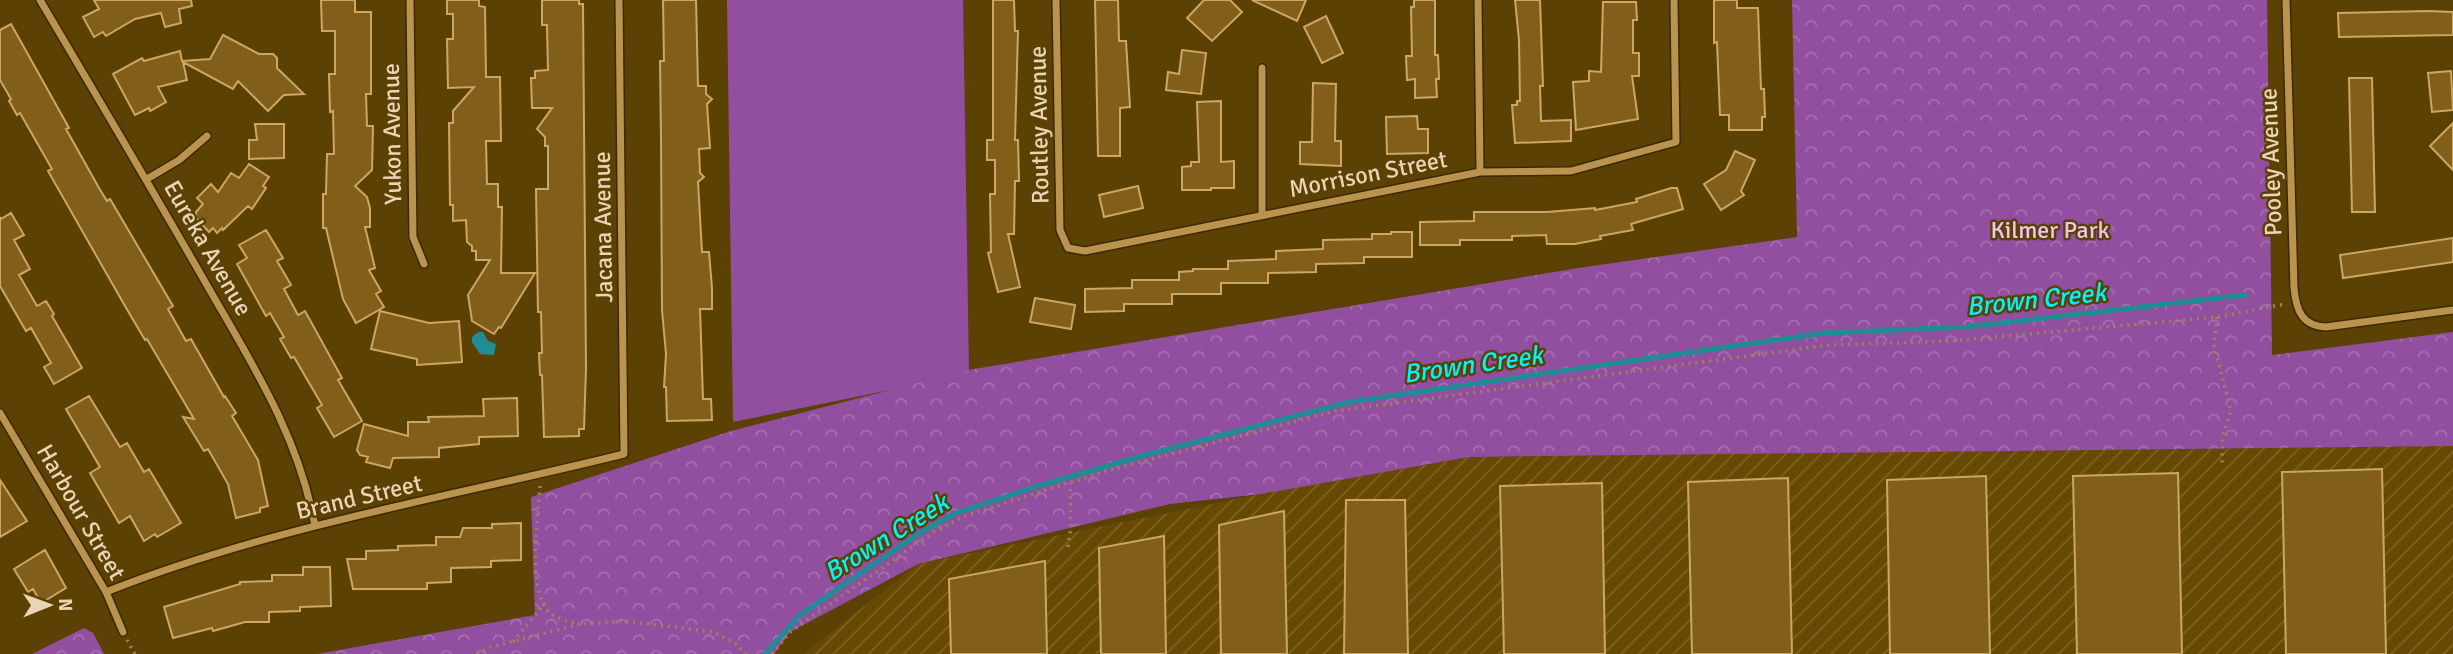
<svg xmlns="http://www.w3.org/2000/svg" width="2453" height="654" font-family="Signika,sans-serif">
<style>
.industrial{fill:url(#industrial-furrows)}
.grass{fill:#924fa0}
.forest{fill:url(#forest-crowns)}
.water{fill:#1e8e94}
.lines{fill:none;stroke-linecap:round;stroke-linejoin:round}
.stream{stroke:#1e8e94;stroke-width:5}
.building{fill:#815f1a;stroke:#cda661;stroke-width:2}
.minor-casing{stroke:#3c2902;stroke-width:10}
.path{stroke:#9d8556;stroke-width:3.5;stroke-dasharray:2 5;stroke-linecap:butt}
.minor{stroke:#ba944f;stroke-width:7}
.labels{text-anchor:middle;stroke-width:5;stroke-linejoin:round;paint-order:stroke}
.street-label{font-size:24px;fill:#e9d5b4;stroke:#5c4105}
.park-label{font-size:24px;fill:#ebc4f2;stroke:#5c4105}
.water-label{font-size:26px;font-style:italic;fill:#03f3fe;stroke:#5c4105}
</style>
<defs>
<pattern id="industrial-furrows" width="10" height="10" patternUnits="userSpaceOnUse" patternTransform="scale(1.75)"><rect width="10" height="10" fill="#674903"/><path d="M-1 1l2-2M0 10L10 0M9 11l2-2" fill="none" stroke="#7d6225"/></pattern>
<pattern id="forest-crowns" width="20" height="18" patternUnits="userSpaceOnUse" patternTransform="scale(1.75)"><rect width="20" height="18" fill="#924fa0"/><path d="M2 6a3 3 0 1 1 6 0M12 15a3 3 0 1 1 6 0" fill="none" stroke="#a670ae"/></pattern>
</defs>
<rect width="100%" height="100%" fill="#5c4105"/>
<path class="industrial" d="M2453 446V654H803L918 564 1261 494 1468 457Z"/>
<path class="grass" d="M727 0H963L969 374 733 422Z"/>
<path class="forest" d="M1792 0H2267L2272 355 2453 332V446L1468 457 1261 494 1170 504 918 564 790 632 774 654H317L535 615 531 497 731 431 968 370 1578 268 1797 237Z
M84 628 93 633 104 654H32Z"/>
<path class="water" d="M478 332H483L488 341 496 344 494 355 480 354 472 342V337Z"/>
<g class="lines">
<path class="stream" d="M765 654 800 615 921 532 956 513 1041 485 1149 454 1349 402 1824 333 1966 327 2246 295"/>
</g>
<path class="building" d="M94 0H191L192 6 179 9 181 23 165 27 161 13 135 19 106 36 103 32 94 37 83 17 99 9Z
M321 0H355V12H371V94H366L367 126H373L372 170 355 186 367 197 370 208V227H365L375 268 369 270 381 291 376 294 384 307 356 323 343 299 326 228H323V194H326L327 154H334L333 111 330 112 329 74H335V31H322Z
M447 0H479V6L485 7 486 77H500L501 141H486L487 184H498V207H502L501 273H535L501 328 499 327 494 334 472 321 468 295 490 260H476V251H472V246L467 242 466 220 453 221V205H450L449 123H453V111L474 87 448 88 447 39H453V14H447Z
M542 0H579V4H583L586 368 584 429H579V436L544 437 542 375H540L539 353H542L541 312H538L536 189H548V146H545V137L537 129 552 108H532L531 78H535V71L548 70 547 25H542Z
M663 0H696L698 86H706V94L712 99 707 104 710 148 699 149 700 173 704 177 698 182 702 252H709L712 288V309H700L703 399H711L712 420 667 421 666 387H664L666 354 662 310 661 136 660 61H664Z
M993 0H1014L1015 31H1018L1015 140H1018L1019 181H1015L1014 234H1008L1020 287 998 292 988 253 991 252 990 194H995V160H987V140H993Z
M1095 0H1118L1119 41H1126L1130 107 1120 108V156H1098Z
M1204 0H1230L1242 12 1212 41 1187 18Z
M1252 0H1306L1297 21Z
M1414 0H1435V55H1438L1439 79H1436L1437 97 1415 98V79L1407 80 1406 56H1412L1411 7H1414Z
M1515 0H1540L1543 86H1540L1541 121 1571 120V141L1515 143 1512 105H1517V101H1520L1519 40Z
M1714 0H1737V8H1758L1761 89H1764L1765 117H1762V130H1729V115H1720L1717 42 1714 43Z
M1603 2H1636L1637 20H1633V53H1639V76H1632L1638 119 1576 130 1573 82 1589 81V71L1601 72Z
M2428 11 2453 12V35L2339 37 2338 13Z
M1326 16 1343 53 1322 63 1304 27Z
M11 24 69 128 66 129 99 188 107 201 110 199 173 306 168 309 186 341 191 339 224 397 225 396 236 413 232 416 258 460 268 506 260 508V512L236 518 228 484 208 449 204 451 183 417 194 419 147 339 145 340 125 306 48 171 52 169 20 113 17 115 9 101 11 99 0 80V30Z
M223 35 259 54H273L277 58V68L304 94 284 95 268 111 238 81 233 89 183 62 187 80 158 87 166 102 150 111 149 108 135 115 113 74 142 58 144 61 180 51 182 61 210 59Z
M1182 50 1206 53 1201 94 1166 90 1168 72 1179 74Z
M2451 71 2453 110 2432 112 2428 73Z
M2349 78H2372L2375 212H2352Z
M1313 83 1336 84 1335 141H1341V166L1300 164V142H1312Z
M1221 101V162L1234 161V188H1211V190H1182V167L1191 166V162H1199L1197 102Z
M1417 116 1418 129H1428V153L1387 154 1386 117Z
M2453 123V170L2430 146Z
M255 124H284V158L249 159V140H257Z
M1735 151 1755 160 1741 191 1744 195 1721 210 1704 184 1726 170Z
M249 164 269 177 263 186 266 188 252 209 248 206 223 230 222 228 217 233 213 228 209 232 196 218V212L203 204 197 198 211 184 218 192 231 173 239 178Z
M1138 186 1143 208 1104 217 1099 195Z
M1671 188H1677L1683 209 1631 224 1633 230 1600 236 1601 239 1575 244H1547L1546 235 1512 236V240H1460V245H1420V222L1474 221V212H1547L1595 208V210L1637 202 1636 199Z
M11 213 24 235 14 240 30 269 19 275 37 306 46 301 54 314 52 316 82 368 54 384 44 367 51 363 31 328 26 331 0 286V217L1 219Z
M266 230 283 258 277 261 291 285 284 289 298 315 305 311 342 378 338 380 362 421 334 437 317 408 322 405 294 357 291 358 280 339 284 337 270 313 266 316 237 264 247 258 239 245Z
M1391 232H1412V257H1364V263L1316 264V272L1268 273V283H1221V294H1172V304H1124V311L1085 312V289L1132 288V280H1179V272L1193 271V269H1228V261L1276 259V251L1323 249V240L1372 239V234H1391Z
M2453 238V262L2343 278 2340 255Z
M1035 298 1075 305 1071 329 1030 322Z
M380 311 429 323 459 321 462 362 417 365V359L371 349Z
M89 396 120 447 127 443 144 472 149 469 181 523 157 537 155 534 144 541 130 516 119 523 90 473 100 467 66 409Z
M517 398 518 436 479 437V444L439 448V457L393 458 390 468 366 462 368 457 360 455 357 450 364 424 408 436V422H429L428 417 484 416 483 399Z
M2382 469 2386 654H2286L2282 472Z
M2178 473 2182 654H2077L2073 476Z
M1986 476 1990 654H1890L1887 480Z
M1788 478 1792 654H1692L1688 482Z
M0 480 27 521 0 537Z
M1602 483 1605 654H1504L1500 486Z
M1346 500H1405L1408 654H1344Z
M1284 511 1287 654H1221L1219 525Z
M521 523V560L491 561V567L451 568V582L427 583V589H353L347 559H366V551L398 550V546L436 545V537H460L463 528H492V524Z
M1164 536 1166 654H1101L1099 548Z
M45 550 66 588 41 603 33 589 28 592 14 569Z
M1045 561 1047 654H951L949 579Z
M303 567H330L331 606 300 607V611L269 612V622H245L213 631 212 628 173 638 164 607 240 584V582L272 581V575H303Z"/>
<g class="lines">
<g class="minor-casing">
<path id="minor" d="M40 0C95 93 150 186 204 280 250 361 298 433 315 526
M410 0 413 237 424 264
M1056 0 1060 230 1068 248 1085 251 1480 172 1571 171 1676 142 1674 0
M1478 0 1480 172
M2286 0 2294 288C2296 310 2302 326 2326 327L2453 310
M1262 68V214
M147 179 179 160 207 136
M0 413 106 592 123 632
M106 592C272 526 451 497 624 454L619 0"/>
</g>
<path class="path" d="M2217 317 2214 345 2231 411 2223 435 2222 463
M540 486C538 519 527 585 548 611 555 619 568 621 578 624
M1068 547 1071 527 1070 483
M127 640 135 654
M513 642 545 603
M477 654 491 647 580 624 625 621 713 632 735 643 746 654
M772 654 790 632 935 531 965 516 1109 470 1336 411 1829 345 1951 341 2217 317 2285 304"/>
<use href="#minor" class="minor"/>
</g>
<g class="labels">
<g class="street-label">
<text transform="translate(1039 125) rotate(-91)" y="8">Routley Avenue</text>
<text transform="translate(392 134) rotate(-91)" y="8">Yukon Avenue</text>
<text transform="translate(2271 162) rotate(-92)" y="8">Pooley Avenue</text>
<text transform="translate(1368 174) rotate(-11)" y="8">Morrison Street</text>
<text transform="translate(603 227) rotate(-91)" y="8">Jacana Avenue</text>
<text transform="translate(208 248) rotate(60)" y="8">Eureka Avenue</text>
<text transform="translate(359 497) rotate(-13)" y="8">Brand Street</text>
<text transform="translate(81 512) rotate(60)" y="8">Harbour Street</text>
</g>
<g class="park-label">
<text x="2050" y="238">Kilmer Park</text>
</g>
<g class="water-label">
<text transform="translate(2036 299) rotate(-6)" y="9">Brown Creek</text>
<text transform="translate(1473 364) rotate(-8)" y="9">Brown Creek</text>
<text transform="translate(886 537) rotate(-32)" y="9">Brown Creek</text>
</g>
</g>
<g transform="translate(49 605) rotate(89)" stroke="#5c4105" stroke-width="5" paint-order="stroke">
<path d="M0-5L12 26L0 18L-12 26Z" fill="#e9d5b4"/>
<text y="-10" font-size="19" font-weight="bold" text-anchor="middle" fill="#e9d5b4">N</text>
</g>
</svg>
